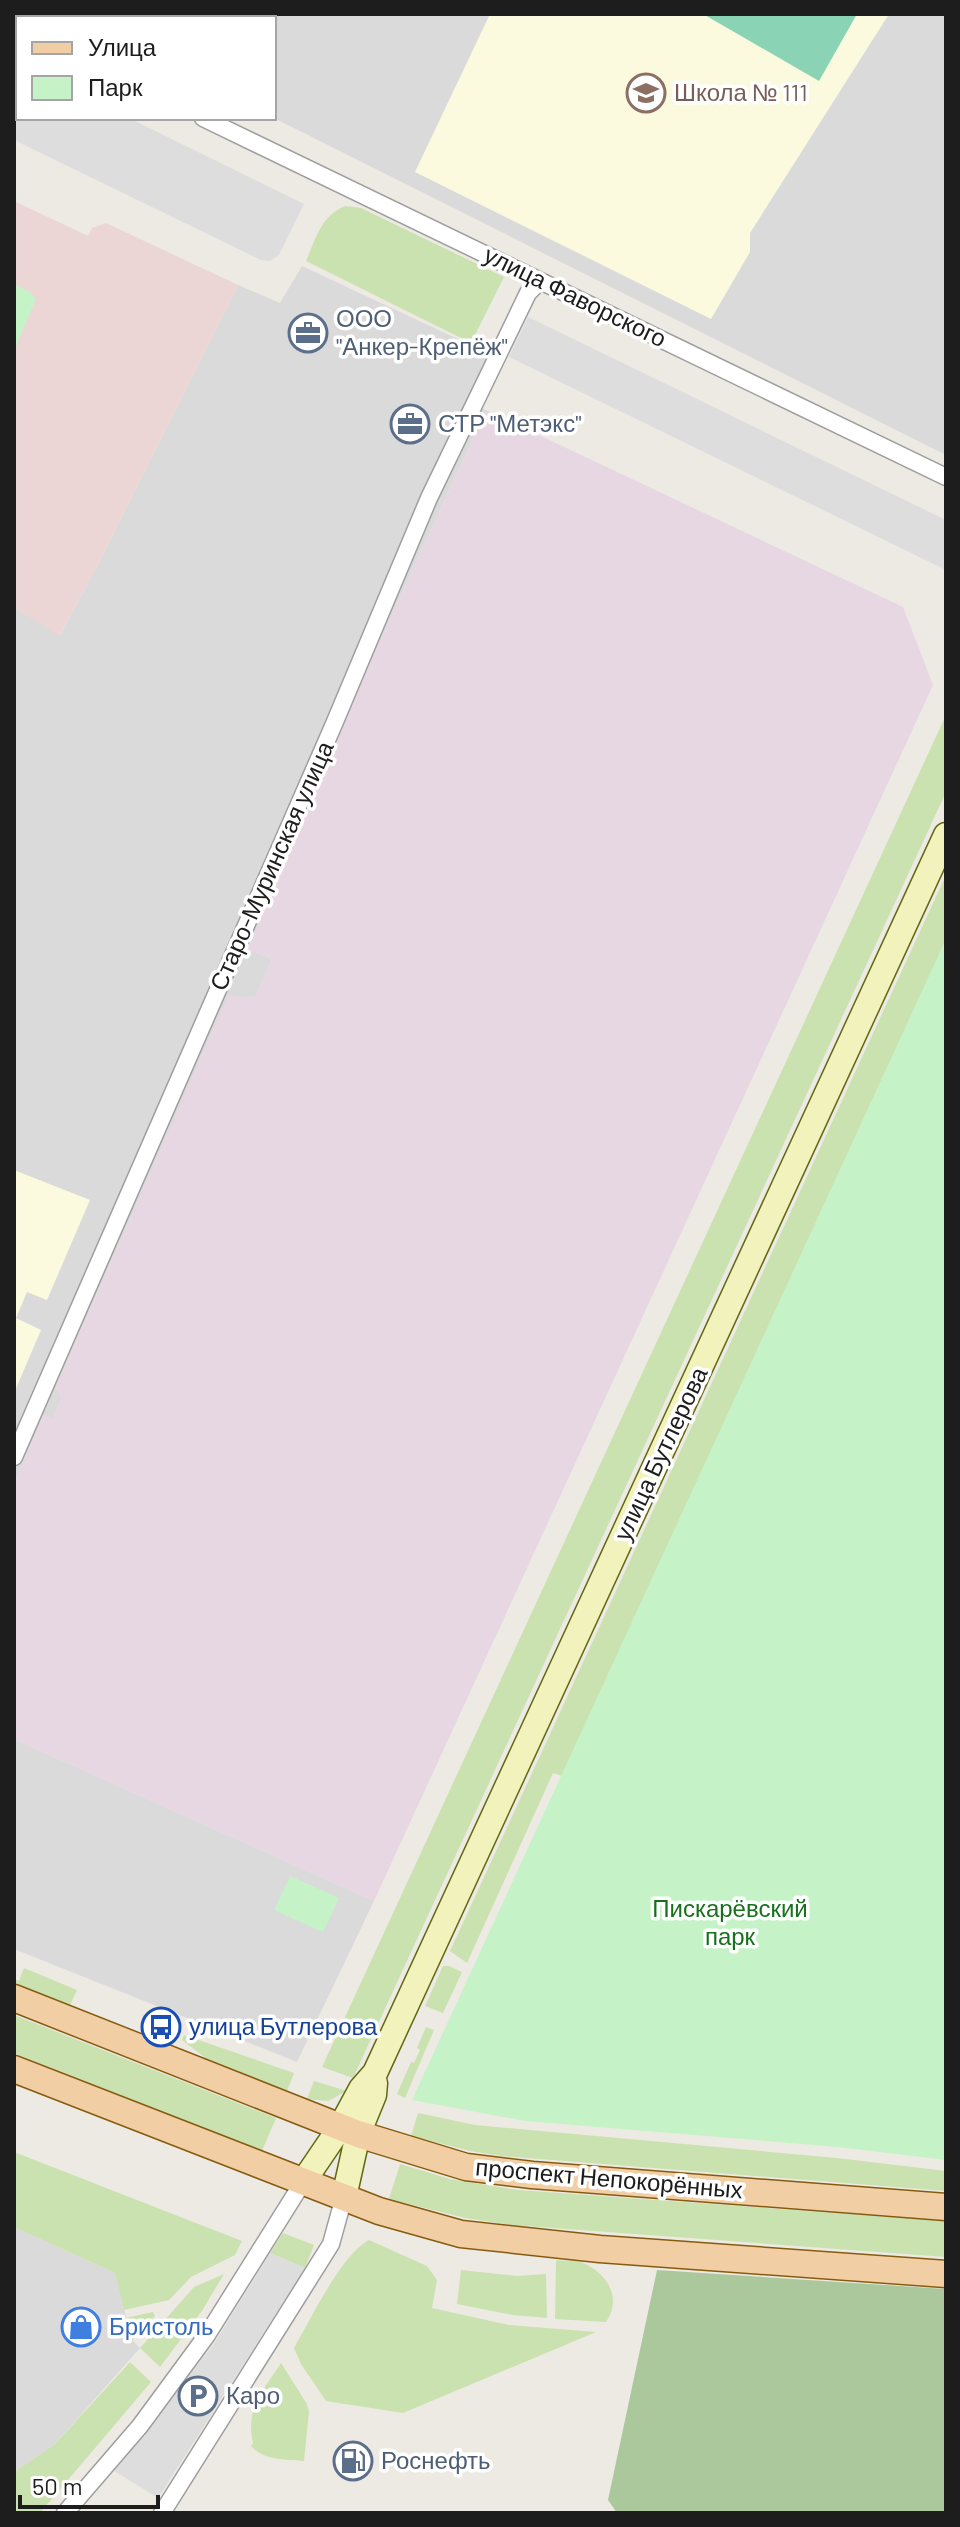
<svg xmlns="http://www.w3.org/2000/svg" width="960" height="2527" font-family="Barlow,sans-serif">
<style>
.residential{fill:#dbdada}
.commercial{fill:#ecd5d5}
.industrial{fill:#e6d7e3}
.education{fill:#fbfadf}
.grass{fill:#cae2af}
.forest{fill:#abc89d}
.park{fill:#c5f3c7}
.pitch{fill:#8ad4b5}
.parking{fill:#ddd}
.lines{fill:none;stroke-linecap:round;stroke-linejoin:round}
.street-casing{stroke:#9e9e9e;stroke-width:19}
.secondary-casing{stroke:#626810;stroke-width:27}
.primary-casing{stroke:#875b0f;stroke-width:29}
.street{stroke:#fff;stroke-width:16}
.secondary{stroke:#f2f2bd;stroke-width:24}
.primary{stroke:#f2cea4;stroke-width:26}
.labels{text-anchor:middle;stroke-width:7;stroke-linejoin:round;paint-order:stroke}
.education-label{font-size:24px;fill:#785e54;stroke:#fff;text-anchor:start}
.street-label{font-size:24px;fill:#1d1d1d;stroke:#fff}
.service-label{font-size:24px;fill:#4e5e75;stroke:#fff;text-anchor:start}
.park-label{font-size:24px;fill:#17701b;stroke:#fff}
.transit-label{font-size:24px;fill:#164399;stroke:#fff;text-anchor:start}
.shop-label{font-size:24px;fill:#366cbe;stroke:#fff;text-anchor:start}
</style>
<rect width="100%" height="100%" fill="#edeae4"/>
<path class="residential" d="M67 14H946V455L274 118V18H75Z
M302 266 492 355 468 402 486 410 370 663 248 949 272 959 262 982 255 997H228L56 1387 62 1397 53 1419 44 1415 14 1483V607L60 635 95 570 238 285 280 303Z
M14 1739 374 1901 297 2062 14 1949Z
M14 2227 115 2273 132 2340 140 2348 54 2445 14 2472Z"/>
<path class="commercial" d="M14 201 88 236 92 228 106 223 238 285 95 570 59 636 14 607Z"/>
<path class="industrial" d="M486 410 903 607 933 685 374 1901 14 1739V1483L44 1415 53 1418 62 1397 56 1387 228 996 255 997 262 982 272 959 248 949 370 663Z"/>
<path class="education" d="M490 14H889L750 233V252L711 319 415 172Z
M14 1170 90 1200 47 1300 27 1292 16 1318 41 1330 14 1393Z"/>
<path class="grass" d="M345 206 361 208 504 277 471 343 306 261C316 238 321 216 345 206Z
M946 715V792L353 2078 322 2067Z
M946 875V940L562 1776 553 1773 467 1963 450 1951Z
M443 1966H449L462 1972 443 2013 425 2006Z
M24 1968 77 1990 70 2005 14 1983V1979L19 1981Z
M14 2015 276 2118 262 2151 14 2053Z
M426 2027 434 2030 405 2098 397 2094 411 2062 414 2063 420 2050 417 2048Z
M184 2035 294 2073 287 2091 207 2059 182 2040Z
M314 2081 347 2091 328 2101 307 2099Z
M418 2113 475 2125 837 2158 946 2171V2191L502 2156 470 2151 411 2136Z
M14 2152 242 2241 235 2255 191 2277 169 2300 124 2310 115 2273 14 2227Z
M400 2164 450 2179 518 2190 946 2221V2257L512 2225 465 2218 389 2199Z
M283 2233 314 2245 305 2268 270 2253Z
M369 2240 427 2266 437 2280 432 2308 509 2325 596 2332 403 2413 326 2401 301 2364 294 2348C310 2320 342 2254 369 2240Z
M556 2260C563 2261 574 2260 581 2262 607 2272 623 2298 606 2322L555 2319Z
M461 2270 517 2276 546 2274 547 2318 513 2315 457 2304Z
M224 2274 202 2311 160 2367 140 2348 194 2287Z
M153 2312 155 2316 132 2341 125 2318Z
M130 2362 151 2382 40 2513H14V2472L54 2445Z
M281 2363 307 2404 309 2412 304 2461C284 2459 264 2461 251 2446L253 2443C245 2408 263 2391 281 2363Z"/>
<path class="forest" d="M657 2270 946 2289V2513H617L608 2500Z"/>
<path class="park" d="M14 284 30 292 36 299 14 351Z
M946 939V2160L838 2147 525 2121 412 2100Z
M290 1876 339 1898 323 1932 274 1910Z"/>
<path class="pitch" d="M703 14H857L819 81Z"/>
<path class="parking" d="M14 62 18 64V118H129L304 204 279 255 270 261 261 260 14 140Z
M528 317 946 520V570L509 357Z
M270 2253 305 2268 158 2498 113 2470 214 2344Z"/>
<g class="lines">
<g class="street-casing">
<path id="street" d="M14 26 18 28
M203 118 946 477
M14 1457 334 724 429 498 528 293 540 281
M65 2513 140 2426 207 2335 303 2182
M162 2513 331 2244 344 2197"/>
</g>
<g class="secondary-casing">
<path id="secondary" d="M303 2182 341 2126 361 2089 375 2073 946 835
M344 2197 358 2134 374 2095 375 2083"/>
</g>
<g class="primary-casing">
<path id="primary" d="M14 1998 358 2134 466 2167 532 2175 946 2207
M14 2069 379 2211 461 2234 600 2249 946 2274"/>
</g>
<use href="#street" class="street"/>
<use href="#secondary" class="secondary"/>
<use href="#primary" class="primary"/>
</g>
<defs>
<g id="school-ring" transform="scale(2)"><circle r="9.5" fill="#fff" stroke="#8d6e63" stroke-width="1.5"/><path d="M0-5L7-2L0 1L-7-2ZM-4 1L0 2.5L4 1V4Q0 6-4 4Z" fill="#8d6e63"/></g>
<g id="office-ring" transform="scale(2)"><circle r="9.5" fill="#fff" stroke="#5c6f8a" stroke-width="1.5"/><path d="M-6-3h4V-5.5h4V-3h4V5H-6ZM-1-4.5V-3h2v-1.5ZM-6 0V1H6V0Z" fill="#5c6f8a"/></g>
<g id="bus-ring" transform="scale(2)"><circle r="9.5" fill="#fff" stroke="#1a4fb4" stroke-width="1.5"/><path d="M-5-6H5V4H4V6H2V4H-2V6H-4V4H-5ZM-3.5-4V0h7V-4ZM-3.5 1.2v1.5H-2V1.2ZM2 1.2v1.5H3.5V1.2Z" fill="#1a4fb4"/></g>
<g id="shop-ring" transform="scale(2)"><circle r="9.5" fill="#fff" stroke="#3f7fe0" stroke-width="1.5"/><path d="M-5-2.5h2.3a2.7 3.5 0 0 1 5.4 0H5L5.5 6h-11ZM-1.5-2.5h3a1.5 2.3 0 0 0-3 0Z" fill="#3f7fe0"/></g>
<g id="parking-ring" transform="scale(2)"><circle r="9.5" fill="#fff" stroke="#5c6f8a" stroke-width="1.5"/><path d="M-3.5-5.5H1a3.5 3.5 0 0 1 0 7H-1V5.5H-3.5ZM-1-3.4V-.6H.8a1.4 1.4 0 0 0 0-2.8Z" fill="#5c6f8a"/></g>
<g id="fuel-ring" transform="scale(2)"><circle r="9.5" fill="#fff" stroke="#5c6f8a" stroke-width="1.5"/><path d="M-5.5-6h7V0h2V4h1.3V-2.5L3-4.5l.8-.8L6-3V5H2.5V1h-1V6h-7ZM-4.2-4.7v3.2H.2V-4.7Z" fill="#5c6f8a"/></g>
</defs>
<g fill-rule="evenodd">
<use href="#school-ring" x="646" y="93"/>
<use href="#office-ring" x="308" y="333"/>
<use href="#office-ring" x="410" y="424"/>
<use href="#bus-ring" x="161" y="2027"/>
<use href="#shop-ring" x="81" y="2327"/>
<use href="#parking-ring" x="198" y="2396"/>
<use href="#fuel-ring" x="353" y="2461"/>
</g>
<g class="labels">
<g class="education-label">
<text x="674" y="101">Школа № 111</text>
</g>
<g class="street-label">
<text transform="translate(575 297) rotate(26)" y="8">улица Фаворского</text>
<text transform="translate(272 866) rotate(-66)" y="8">Старо-Муринская улица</text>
<text transform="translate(661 1454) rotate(-65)" y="8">улица Бутлерова</text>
<text transform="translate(609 2179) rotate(5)" y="8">проспект Непокорённых</text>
</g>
<g class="service-label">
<text x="336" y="327">ООО<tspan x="336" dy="28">"Анкер-Крепёж"</tspan></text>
<text x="438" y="432">СТР "Метэкс"</text>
<text x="226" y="2404">Каро</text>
<text x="381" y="2469">Роснефть</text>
</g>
<g class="park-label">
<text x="730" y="1917">Пискарёвский<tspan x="730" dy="28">парк</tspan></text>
</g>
<g class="transit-label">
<text x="189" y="2035">улица Бутлерова</text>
</g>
<g class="shop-label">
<text x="109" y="2335">Бристоль</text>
</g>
</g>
<rect width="960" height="2527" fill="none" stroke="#1d1d1d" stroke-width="32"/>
<rect x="16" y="16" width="260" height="104" fill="#ffffff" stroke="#a5a5a5" stroke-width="2"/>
<rect x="32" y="42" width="40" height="12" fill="#f2cea4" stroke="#a5a5a5" stroke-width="2"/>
<text x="88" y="56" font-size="24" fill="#1d1d1d">Улица</text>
<rect x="32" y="76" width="40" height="24" fill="#c5f3c7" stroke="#a5a5a5" stroke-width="2"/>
<text x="88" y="96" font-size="24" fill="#1d1d1d">Парк</text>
<path d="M20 2495v12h138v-12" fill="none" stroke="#1d1d1d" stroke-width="4"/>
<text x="32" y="2495" font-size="24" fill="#1d1d1d" stroke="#ffffff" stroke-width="6" paint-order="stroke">50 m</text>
</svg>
